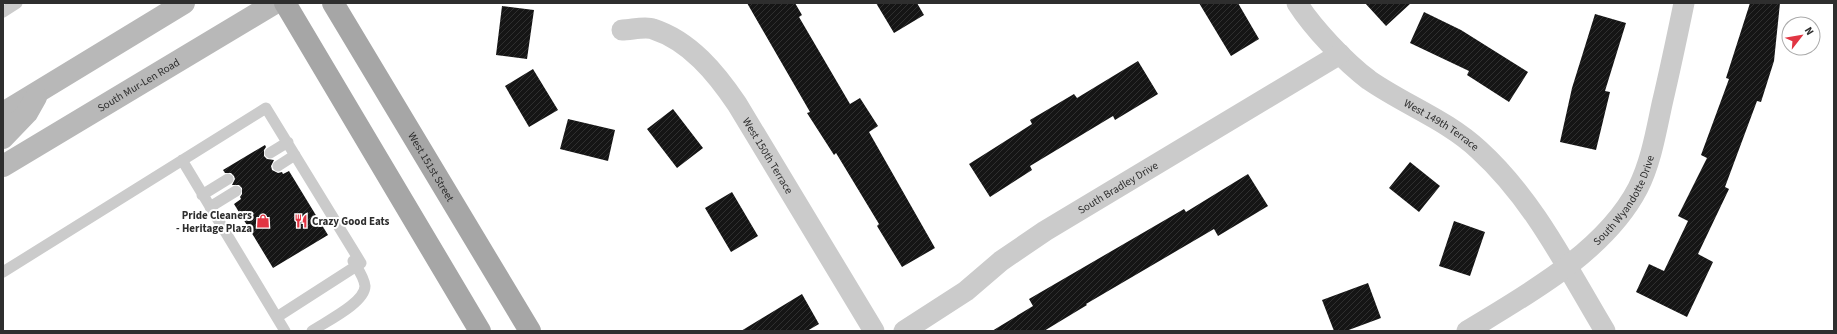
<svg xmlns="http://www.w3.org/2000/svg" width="1837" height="334" font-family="'Source Sans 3',sans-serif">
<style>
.building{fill:url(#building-hatch)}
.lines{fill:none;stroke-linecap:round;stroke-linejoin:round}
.service{stroke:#cbcbcb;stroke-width:11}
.minor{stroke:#cbcbcb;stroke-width:21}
.secondary{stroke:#b8b8b8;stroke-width:22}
.primary{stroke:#a6a6a6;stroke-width:22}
.labels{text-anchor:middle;stroke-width:4;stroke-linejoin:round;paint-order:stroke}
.street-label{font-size:11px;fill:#2e2e2e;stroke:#fff}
.poi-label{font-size:11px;font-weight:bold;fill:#2e2e2e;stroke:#fff;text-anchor:end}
</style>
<defs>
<pattern id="building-hatch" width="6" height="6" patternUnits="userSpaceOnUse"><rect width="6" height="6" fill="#151515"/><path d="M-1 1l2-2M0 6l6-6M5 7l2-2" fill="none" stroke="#2f2f2f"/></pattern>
</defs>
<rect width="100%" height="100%" fill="#fff"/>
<path class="building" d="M747 3H795L802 15 799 17 850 104 860 98 878 126 869 132 935 248 902 267 877 226 879 224 836 153 834 155 807 113 810 112Z
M876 3H917L924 15 894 33Z
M1199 3H1238L1259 39 1231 56Z
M1365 3H1411L1386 26Z
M1750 3H1780L1774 61 1761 102 1757 101 1725 187 1729 189 1698 254 1713 262 1687 317 1636 292 1649 264 1664 271 1688 221 1678 216 1707 158 1701 155 1729 79 1726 78Z
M502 6 534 10 527 59 496 55Z
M1424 12 1461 30 1528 72 1509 102 1467 75 1469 71 1410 43Z
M1595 14 1626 23 1605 91 1610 92 1596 150 1560 142 1572 88Z
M1138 61 1158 94 1115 120 1113 116 1030 166 1032 170 990 197 969 164 1032 124 1030 120 1074 94 1077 98Z
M533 69 558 110 529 127 505 86Z
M673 109 703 148 677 168 647 129Z
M568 119 615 130 608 161 560 149Z
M265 145 266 147 264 150V156L267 159 274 160 271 166 272 170 278 173 282 172 283 174 289 171 328 235 273 268 234 204 241 199 240 197 242 194V188L239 185H232L235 179 234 176 231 173H225L223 170Z
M1410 162 1440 186 1419 212 1389 188Z
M1248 174 1268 206 1218 236 1214 229 1086 304 1087 305 1044 331H992L1033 306 1029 299 1184 209 1186 212Z
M732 192 758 236 731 252 705 208Z
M1454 221 1485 232 1470 276 1439 266Z
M1368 283 1381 318 1346 331H1334L1322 300Z
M802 294 819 324 807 331H741Z"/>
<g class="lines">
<path class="service" d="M3 12 17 3
M270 153 288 142
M182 160 285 331
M278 166 295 155
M202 195 228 179
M210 207 236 191
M3 272 266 108 361 263 277 317
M312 331C325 322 365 303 365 286 364 277 358 269 353 261"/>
<g class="minor">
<path id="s1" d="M1297 3C1313 28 1345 62 1369 80 1405 105 1447 120 1479 150 1534 200 1567 268 1605 331"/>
<path id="s2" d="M622 30C631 30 645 26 653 29 690 41 716 73 737 104L874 331"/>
<path id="s3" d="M904 331 966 291 1001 261 1045 231 1340 54"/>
<path id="s4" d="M1467 331C1526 295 1605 252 1638 188 1651 162 1656 132 1662 104 1670 70 1677 37 1684 3"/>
</g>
<g class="secondary">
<path d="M3 113 184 3"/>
<path d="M3 138 27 113 36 97"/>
<path id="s5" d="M3 166 275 3"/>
</g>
<g class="primary">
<path d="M285 3 480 331"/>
<path id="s6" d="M333 3 530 331"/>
</g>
</g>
<defs>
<g id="shop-bare" transform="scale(1.08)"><path d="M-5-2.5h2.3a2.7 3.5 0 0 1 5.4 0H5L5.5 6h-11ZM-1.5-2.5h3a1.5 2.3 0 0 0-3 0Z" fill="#e13543" stroke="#fff" stroke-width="2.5" paint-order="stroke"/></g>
<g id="restaurant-bare" transform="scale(1.08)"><path d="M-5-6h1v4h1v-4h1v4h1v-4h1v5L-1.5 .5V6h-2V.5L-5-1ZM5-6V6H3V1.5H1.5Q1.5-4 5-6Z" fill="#e13543" stroke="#fff" stroke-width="2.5" paint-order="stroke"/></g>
</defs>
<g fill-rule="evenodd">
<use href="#shop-bare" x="263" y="221"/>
<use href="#restaurant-bare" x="301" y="221"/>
</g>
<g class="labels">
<g class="street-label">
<text dy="4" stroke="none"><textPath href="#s5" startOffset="158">South Mur-Len Road</textPath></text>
<text dy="4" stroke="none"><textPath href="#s1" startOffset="191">West 149th Terrace</textPath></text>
<text dy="4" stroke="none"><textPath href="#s2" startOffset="206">West 150th Terrace</textPath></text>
<text dy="4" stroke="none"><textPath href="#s6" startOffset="191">West 151st Street</textPath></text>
<text dy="4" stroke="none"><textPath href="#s3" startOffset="258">South Bradley Drive</textPath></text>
<text dy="4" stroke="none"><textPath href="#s4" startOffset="208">South Wyandotte Drive</textPath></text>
</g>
<g class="poi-label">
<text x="252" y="219">Pride Cleaners<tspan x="252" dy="13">- Heritage Plaza</tspan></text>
<text x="312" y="225" text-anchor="start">Crazy Good Eats</text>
</g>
</g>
<rect width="1837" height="334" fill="none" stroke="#2e2e2e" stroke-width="8"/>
<g transform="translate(1801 36) rotate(59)"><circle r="19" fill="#ffffff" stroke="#ababab"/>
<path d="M0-3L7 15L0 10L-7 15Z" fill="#e13543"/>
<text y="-6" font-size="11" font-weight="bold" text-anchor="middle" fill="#2e2e2e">N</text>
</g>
</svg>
